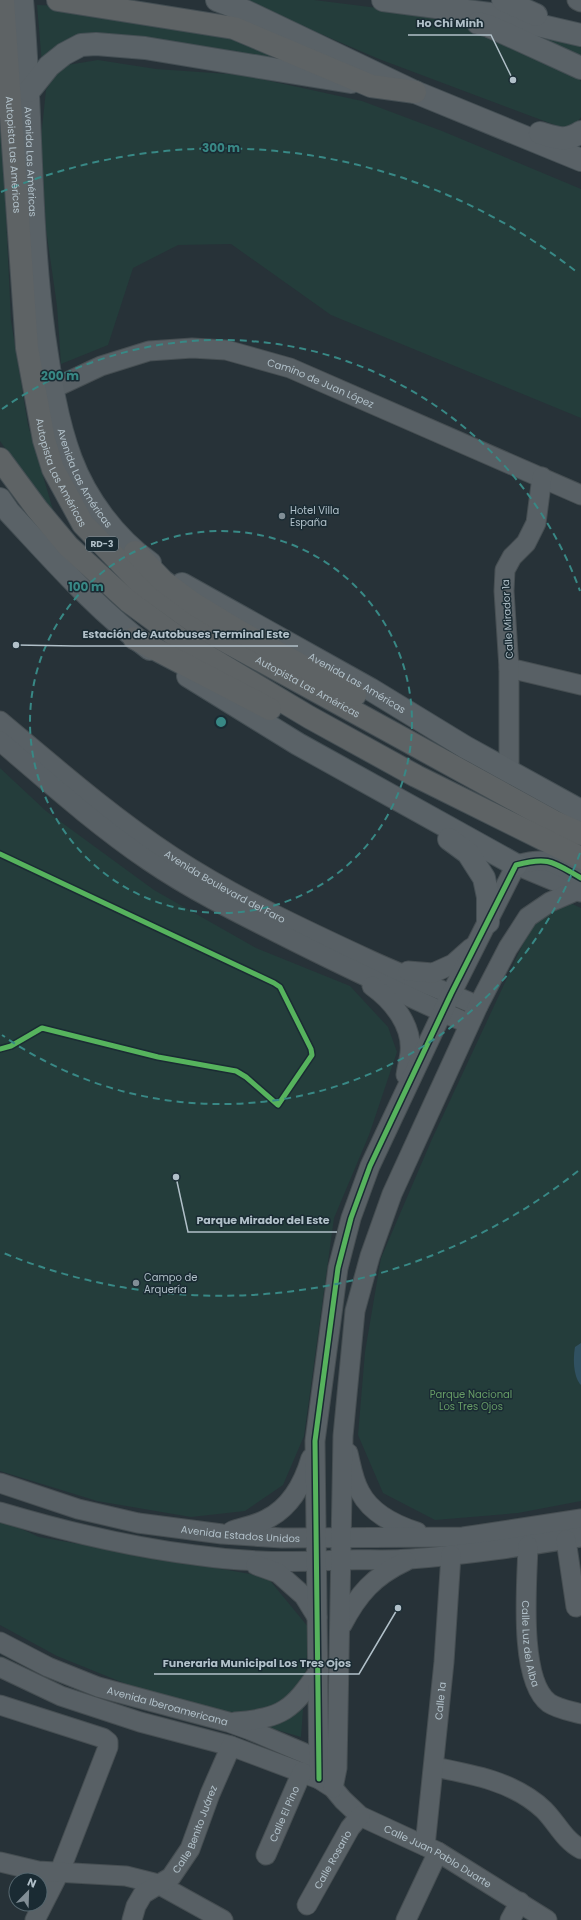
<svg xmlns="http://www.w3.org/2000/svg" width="581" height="1920" font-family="Poppins,sans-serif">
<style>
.green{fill:#243d3b}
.water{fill:#305161}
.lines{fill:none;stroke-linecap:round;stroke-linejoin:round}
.minor-casing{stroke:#464e52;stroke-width:21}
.major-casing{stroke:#454f54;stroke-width:24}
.highway-casing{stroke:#444e53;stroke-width:24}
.minor{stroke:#586065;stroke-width:19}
.major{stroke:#5a6267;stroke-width:22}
.highway{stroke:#5e6365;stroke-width:22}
.cycleway-casing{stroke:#1a2b33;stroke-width:8}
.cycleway{stroke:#56b35d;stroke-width:5}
.ring{fill:none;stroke:#388885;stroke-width:2;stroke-dasharray:7 5}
.poi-dot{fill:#818e96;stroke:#1a2b33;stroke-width:1.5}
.labels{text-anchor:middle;stroke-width:3;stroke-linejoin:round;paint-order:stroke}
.shield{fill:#1a2b33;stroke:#84939c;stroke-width:1}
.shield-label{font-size:9px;font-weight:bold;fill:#b1c0c9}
.street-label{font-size:10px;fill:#b1c0c9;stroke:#1a2b33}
.poi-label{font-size:10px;fill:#b1c0c9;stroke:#1a2b33;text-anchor:start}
.park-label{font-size:10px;fill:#679c66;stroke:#1a2b33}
.centre{fill:#388885;stroke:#1a2b33;stroke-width:2}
.ring-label{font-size:12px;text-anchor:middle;font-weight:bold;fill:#388885;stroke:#1a2b33;stroke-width:3;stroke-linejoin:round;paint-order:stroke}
.leader{fill:none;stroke:#b1c0c9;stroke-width:1.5}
.callout-dot{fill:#b1c0c9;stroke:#1a2b33;stroke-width:1.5}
.callout-label{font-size:11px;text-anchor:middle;font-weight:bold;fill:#b1c0c9;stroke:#1a2b33;stroke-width:3;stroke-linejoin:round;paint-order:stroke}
</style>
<rect width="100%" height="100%" fill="#273238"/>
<path class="green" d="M242 0H314L394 10 423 16 478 30 577 74 581 82V117L571 131 379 59Z
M37 5 69 6 237 34 328 75 107 40 42 64Z
M516 28 581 46V56L578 54Z
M98 60 156 69 243 75 362 101 442 131 581 189V418L331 315 231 244 178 245 133 268 108 345 61 364 57 306 46 229 41 138 46 90 61 66Z
M0 90 11 321 28 425 56 520 0 441Z
M0 768 46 811 154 890 256 948 350 986 388 1027 397 1052 369 1135 334 1218 304 1436 283 1485 245 1511 191 1517 97 1501 0 1471Z
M570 903 581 908V1501L518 1513 435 1520 383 1493 358 1435 365 1352 381 1258 432 1139 536 916Z
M0 1519 39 1537 267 1577 309 1628 301 1737 141 1690 57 1656 0 1625Z"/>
<path class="water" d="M581 1343V1385C573 1377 573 1358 575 1347Z"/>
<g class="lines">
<g class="minor-casing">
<g id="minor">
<path d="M577 0 581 2"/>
<path id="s1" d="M52 389 101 366 149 351 192 348 226 350 290 368 581 495"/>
<path d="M509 668 581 685"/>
<path id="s2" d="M0 721C56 768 112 817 173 857 236 898 305 930 372 961 407 977 443 990 478 1006"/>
<path d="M0 741C48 782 96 825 149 861 190 889 234 911 278 933 341 965 405 995 469 1024"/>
<path d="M509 772V668L504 591 505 570 512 557 526 543 536 523 542 477"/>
<path d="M516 865 581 892"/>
<path d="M408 971 433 973 453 964 471 948"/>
<path d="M372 986C393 1001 413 1026 410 1053 409 1061 407 1068 406 1075"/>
<path d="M348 1453C351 1465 353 1480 360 1492 371 1513 395 1525 417 1532"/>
<path id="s3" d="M0 1483 78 1509 138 1523 222 1534 282 1538 463 1537 581 1519"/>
<path d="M0 1512C64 1531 129 1547 195 1555 243 1562 292 1563 340 1560 363 1559 387 1561 410 1559 467 1555 524 1546 581 1537"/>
<path d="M232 1531C243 1527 257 1525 267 1519 291 1507 304 1482 311 1458"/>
<path d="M566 1540 576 1607"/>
<path id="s4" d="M528 1546C527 1582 518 1680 549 1703 558 1709 571 1711 581 1714"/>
<path d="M256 1565 278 1573 304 1596 317 1617"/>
<path d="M342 1625C358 1594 374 1576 406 1561"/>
<path id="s5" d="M0 1642 48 1667 98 1687 228 1722 250 1730 330 1764"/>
<path id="s6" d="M0 1667 61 1696 140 1722 231 1746 319 1779 333 1788 343 1800 360 1816 438 1852 547 1920"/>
<path d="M0 1705 103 1738 108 1742V1747L60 1871 35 1920"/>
<path d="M235 1722C283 1718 292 1710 319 1671"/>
<path d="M434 1767C472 1774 515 1782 544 1810 557 1823 564 1840 581 1849"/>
<path d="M319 1779 315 1441 338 1268 351 1218 370 1166 451 994 516 865C549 856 553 862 581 878"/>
<path d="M333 1788 337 1768 343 1436 355 1311 370 1256 392 1194 478 1006 508 948 528 917 550 902 578 890"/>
<path id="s7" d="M425 1846 444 1662 451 1555"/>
<path id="s8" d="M266 1855 302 1772"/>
<path d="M0 1862 38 1871 126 1876 158 1884 223 1920"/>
<path id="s9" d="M307 1905 350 1828 360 1816"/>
<path id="s10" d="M132 1920 136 1906 143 1894 171 1877 190 1849 210 1794 231 1746"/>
<path d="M406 1920 438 1852"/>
<path d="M510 1920 520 1902"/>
</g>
</g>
<g class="major-casing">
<g id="major">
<path id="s11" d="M22 0C32 112 29 224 44 335 50 376 56 419 71 459 86 499 115 538 150 563"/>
<path d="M217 0 245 11 415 92 581 160"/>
<path d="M383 0 490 14 581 35"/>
<path d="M503 0 536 15"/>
<path d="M478 23 489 26 581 68"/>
<path d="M29 91 49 66 64 54 81 45 96 44 145 48 351 82"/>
<path d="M540 133C557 138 566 142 581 132"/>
<path d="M0 499 9 512C54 560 97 610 150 649"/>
<path id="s12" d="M182 584 370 689 465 747 581 811"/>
<path d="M188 676 298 744 516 865"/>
<path d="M449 839 468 853 484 878 488 897V922"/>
</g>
</g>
<g class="highway-casing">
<g id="highway">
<path id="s13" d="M3 0 27 348 44 440 53 469 83 524 141 584 207 631 553 821 581 834"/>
<path d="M58 0 234 28 371 86 415 92"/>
<path d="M0 459 37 509 68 546 128 601 187 644 309 717 416 776 581 858"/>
<path d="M135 552 163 581 194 604 235 629 355 695"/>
<path d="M134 638 270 709"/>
</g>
</g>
<use href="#minor" class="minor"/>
<use href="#major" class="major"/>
<use href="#highway" class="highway"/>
<g class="cycleway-casing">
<path id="cycleway" d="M0 854 274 983 280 987 311 1049 312 1055 278 1105 246 1077 236 1071 158 1057 42 1028 11 1046 0 1049
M319 1779 315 1441 338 1268 351 1218 370 1166 451 994 516 865C549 856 553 862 581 878"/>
</g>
<use href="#cycleway" class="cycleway"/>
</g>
<g class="ring">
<circle cx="221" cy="722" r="191"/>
<path d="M580 853A382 382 0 0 1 2 1035M2 409A382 382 0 0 1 580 591"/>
<path d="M578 1171A574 574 0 0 1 1 1252M1 192A574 574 0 0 1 578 273"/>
</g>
<g class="poi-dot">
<circle cx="282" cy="516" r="4"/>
<circle cx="136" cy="1283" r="4"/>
</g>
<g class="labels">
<rect class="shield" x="86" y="537" width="32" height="14" rx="3"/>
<g class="shield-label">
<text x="102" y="547">RD-3</text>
</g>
<g class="street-label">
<text dy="4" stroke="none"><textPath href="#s13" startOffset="155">Autopista Las Américas</textPath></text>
<text dy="4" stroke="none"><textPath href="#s11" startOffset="162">Avenida Las Américas</textPath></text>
<text dy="4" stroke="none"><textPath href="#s1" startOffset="282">Camino de Juan López</textPath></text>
<text dy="4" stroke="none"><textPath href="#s13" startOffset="479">Autopista Las Américas</textPath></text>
<text dy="4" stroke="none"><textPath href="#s11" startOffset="486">Avenida Las Américas</textPath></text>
<text transform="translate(507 619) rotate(-93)" y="4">Calle Mirador 1a</text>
<text dy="4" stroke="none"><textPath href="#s12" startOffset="201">Avenida Las Américas</textPath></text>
<text dy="4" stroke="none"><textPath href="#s13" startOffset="815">Autopista Las Américas</textPath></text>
<text dy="4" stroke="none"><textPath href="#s2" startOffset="280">Avenida Boulevard del Faro</textPath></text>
<text dy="4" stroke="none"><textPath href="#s3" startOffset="247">Avenida Estados Unidos</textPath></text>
<text dy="4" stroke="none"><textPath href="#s4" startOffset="98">Calle Luz del Alba</textPath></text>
<text dy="4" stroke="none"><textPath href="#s7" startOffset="146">Calle 1a</textPath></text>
<text dy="4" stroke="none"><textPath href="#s5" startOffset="180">Avenida Iberoamericana</textPath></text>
<text dy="4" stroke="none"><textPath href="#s8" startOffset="45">Calle El Pino</textPath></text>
<text dy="4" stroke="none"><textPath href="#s10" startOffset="115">Calle Benito Juárez</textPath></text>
<text dy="4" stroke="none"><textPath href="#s6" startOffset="482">Calle Juan Pablo Duarte</textPath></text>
<text dy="4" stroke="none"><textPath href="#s9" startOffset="52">Calle Rosario</textPath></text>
</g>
<g class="poi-label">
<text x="290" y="514">Hotel Villa<tspan x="290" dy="12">España</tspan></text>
<text x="144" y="1281">Campo de<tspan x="144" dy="12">Arquería</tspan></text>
</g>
<g class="park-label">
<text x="471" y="1398">Parque Nacional<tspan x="471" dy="12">Los Tres Ojos</tspan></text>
</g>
</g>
<circle cx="221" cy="722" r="6" class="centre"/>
<g class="ring-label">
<text x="221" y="152">300 m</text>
<text x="60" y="380">200 m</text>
<text x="86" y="591">100 m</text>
</g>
<path class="leader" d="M513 80L491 35H408M16 645L74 646H298M176 1177L188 1232H337M398 1608L359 1674H154"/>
<g class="callout-dot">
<circle cx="513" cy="80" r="4"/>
<circle cx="16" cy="645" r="4"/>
<circle cx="176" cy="1177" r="4"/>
<circle cx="398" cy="1608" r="4"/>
</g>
<g class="callout-label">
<text x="450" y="27">Ho Chi Minh</text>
<text x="186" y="638">Estación de Autobuses Terminal Este</text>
<text x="263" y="1224">Parque Mirador del Este</text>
<text x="257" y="1667">Funeraria Municipal Los Tres Ojos</text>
</g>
<g transform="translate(28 1892) rotate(23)"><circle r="19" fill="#1a2b33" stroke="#56676f"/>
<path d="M0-3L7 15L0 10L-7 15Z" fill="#818e96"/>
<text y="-6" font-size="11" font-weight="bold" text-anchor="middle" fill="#b1c0c9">N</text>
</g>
</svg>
